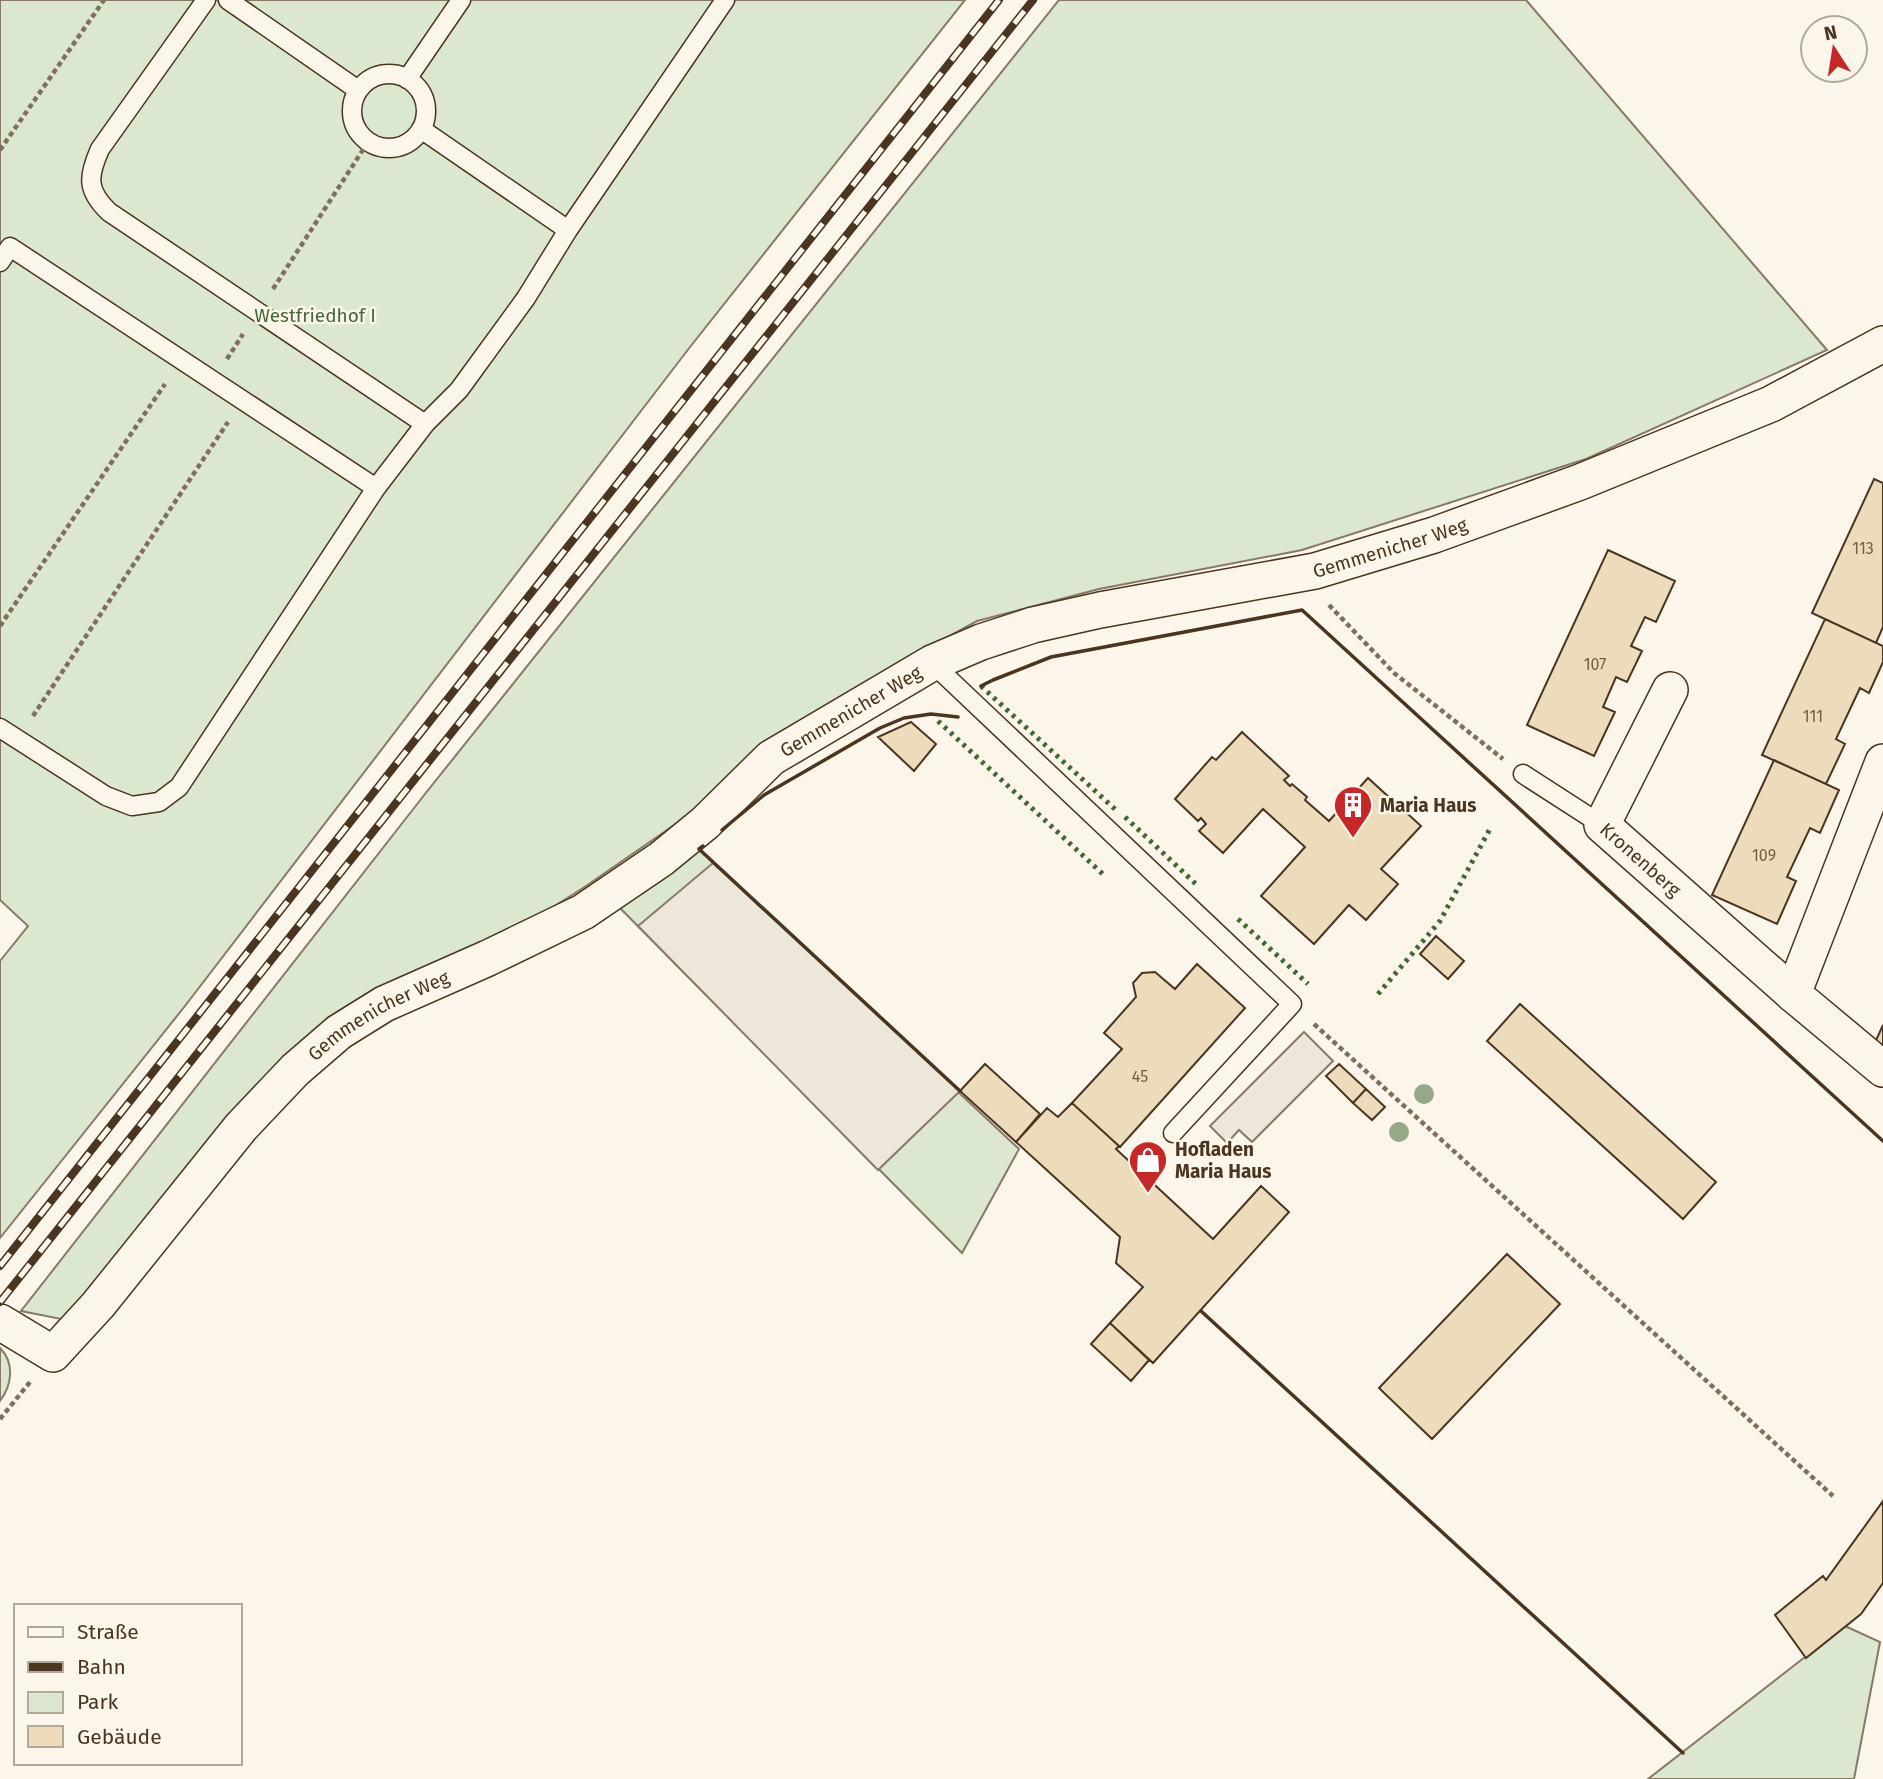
<svg xmlns="http://www.w3.org/2000/svg" width="1883" height="1779" font-family="'Fira Sans',sans-serif">
<style>
.green{fill:#dce7d0;stroke:#887966;stroke-width:2}
.parking{fill:#ede7d9;stroke:#887966;stroke-width:2}
.building{fill:#ecdcbc;stroke:#4a3520;stroke-width:2}
.lines{fill:none;stroke-linecap:round;stroke-linejoin:round}
.service-casing{stroke:#4a3520;stroke-width:21}
.minor-casing{stroke:#4a3520;stroke-width:38}
.path{stroke:#7f6f5c;stroke-width:4.5;stroke-dasharray:5 3.5;stroke-linecap:butt}
.service{stroke:#fbf6e9;stroke-width:18}
.minor{stroke:#fbf6e9;stroke-width:35}
.rail-casing{stroke:#4a3520;stroke-width:8}
.rail{stroke:#fbf6e9;stroke-width:5;stroke-dasharray:16;stroke-linecap:butt}
.hedge{stroke:#436837;stroke-width:5;stroke-dasharray:3.5 5;stroke-linecap:butt}
.wall{stroke:#4a3520;stroke-width:3.5}
.tree{fill:#96a887}
.labels{text-anchor:middle;stroke-width:5;stroke-linejoin:round;paint-order:stroke}
.number-label{font-size:16px;fill:#725f47}
.park-label{font-size:19px;fill:#436837;stroke:#fbf6e9}
.street-label{font-size:19px;fill:#4a3520;stroke:#fbf6e9}
.poi-label{font-size:19px;font-weight:bold;fill:#4a3520;stroke:#fbf6e9;text-anchor:start}
</style>
<rect width="100%" height="100%" fill="#fbf6e9"/>
<path class="green" d="M0 0H965L690 347 185 1006 0 1238V961L28 926 0 900Z
M1059 0H1526L1827 350 1586 459 1302 550 1099 589 977 621 942 640 586 886 550 909 310 1039 256 1085 171 1192 93 1295 61 1319 21 1311 425 794Z
M699 849 1019 1149 962 1253 619 907Z
M0 1348C15 1363 12 1385 0 1401Z
M1845 1626 1880 1642 1854 1779H1648Z"/>
<path class="parking" d="M713 863 960 1091 878 1170 638 926Z
M1304 1032 1333 1061 1252 1142 1239 1130 1227 1143 1210 1126Z"/>
<path class="building" d="M1874 479 1883 483V627L1876 643 1812 613Z
M1608 550 1675 581 1656 622 1645 617 1631 646 1642 651 1627 682 1616 677 1603 707 1615 712 1594 756 1527 725Z
M1825 619 1883 646V662L1869 693 1860 688 1836 739 1845 744 1826 784 1762 755Z
M911 722 936 744 914 771 878 737Z
M1242 732 1289 776 1284 780 1290 786 1292 784 1307 797 1305 800 1329 821 1368 778 1391 799 1386 806 1391 811 1397 804 1421 826 1381 869 1398 884 1366 920 1349 905 1314 944 1261 896 1305 847 1263 809 1223 853 1199 831 1206 824 1201 818 1198 821 1175 799 1212 757 1216 760Z
M1774 760 1839 790 1820 833 1810 828 1787 877 1796 881 1777 924 1712 895Z
M1436 936 1464 961 1448 979 1420 954Z
M1197 964 1245 1008 1120 1147 1072 1103 1122 1049 1104 1033 1136 997 1133 983 1142 973 1155 972 1175 989Z
M1520 1004 1716 1182 1683 1219 1487 1041Z
M1883 1025V1052L1873 1047Z
M985 1064 1040 1114 1016 1142 960 1091Z
M1339 1064 1366 1089 1353 1103 1326 1076Z
M1366 1089 1385 1107 1372 1120 1353 1103Z
M1072 1103 1119 1146 1116 1149 1213 1239 1261 1186 1289 1212 1153 1363 1110 1323 1143 1287 1116 1263 1120 1237 1016 1142 1047 1108 1058 1117Z
M1507 1254 1560 1304 1432 1439 1379 1388Z
M1110 1323 1149 1360 1131 1381 1091 1344Z
M1883 1501V1583L1861 1614 1806 1658 1775 1615 1823 1576 1826 1580Z"/>
<g class="lines">
<g class="service-casing">
<path id="service" d="M206 0 100 149C88 176 86 190 109 212L425 424
M228 0 358 90
M352 111a37 37 0 1 1 74 0a37 37 0 1 1-74 0Z
M407 79 461 0
M421 129 568 230
M0 262 10 247 376 488
M932 663 1292 1004 1173 1133
M0 728 106 796 132 806 159 802 179 787 376 488 425 424 459 390 526 298 568 230 725 0
M1523 774 1602 825"/>
</g>
<g class="minor-casing">
<g id="minor">
<path id="s1" d="M1670 690 1602 825 1793 994 1883 1069"/>
<path d="M1793 994 1883 762"/>
<path id="s2" d="M0 1322 53 1354 98 1305 241 1127 295 1070 339 1032 384 1004 488 958 583 912 661 859 705 823 771 758 932 663 981 642 1033 625 1100 610 1315 571 1434 535 1580 482 1771 404 1883 344"/>
</g>
</g>
<path class="path" d="M0 150 104 0
M273 289 368 142
M227 359 243 334
M1329 605 1394 673 1503 759
M0 626 165 384
M33 716 228 422
M1314 1024 1833 1496
M0 1419 30 1382"/>
<use href="#service" class="service"/>
<use href="#minor" class="minor"/>
<g class="rail-casing">
<path id="rail" d="M0 1266 999 0
M0 1302 1033 0"/>
</g>
<use href="#rail" class="rail"/>
<path class="hedge" d="M981 686 1117 811
M938 721 1106 877
M1125 817 1199 887
M1238 919 1308 984
M1378 994 1440 921 1491 827"/>
<path class="wall" d="M981 686 993 680 1051 657 1302 610 1883 1141
M722 830 764 795 880 728 904 718 931 714 958 717
M703 846 699 849 960 1091
M1201 1311 1683 1753"/>
</g>
<g class="tree">
<circle cx="1424" cy="1094" r="10"/>
<circle cx="1399" cy="1132" r="10"/>
</g>
<defs>
<g id="building-pin" transform="scale(2.0125)"><path d="M0 17L-7.5 6A9.5 9.5 0 1 1 7.5 6Z" fill="#c62828" stroke="#fbf6e9"/><path d="M-4-6H4V6H1V3H-1V6H-4ZM-2.5-4.3h1.7v1.8h-1.7ZM.8-4.3h1.7v1.8H.8ZM-2.5-1h1.7V.8h-1.7ZM.8-1h1.7V.8H.8Z" fill="#fff"/></g>
<g id="shop-pin" transform="scale(2.0125)"><path d="M0 17L-7.5 6A9.5 9.5 0 1 1 7.5 6Z" fill="#c62828" stroke="#fbf6e9"/><path d="M-5-2.5h2.3a2.7 3.5 0 0 1 5.4 0H5L5.5 6h-11ZM-1.5-2.5h3a1.5 2.3 0 0 0-3 0Z" fill="#fff"/></g>
</defs>
<g fill-rule="evenodd">
<use href="#building-pin" x="1353" y="805"/>
<use href="#shop-pin" x="1148" y="1160"/>
</g>
<g class="labels">
<g class="number-label">
<text x="1863" y="554">113</text>
<text x="1595" y="670">107</text>
<text x="1813" y="722">111</text>
<text x="1764" y="861">109</text>
<text x="1140" y="1082">45</text>
</g>
<g class="park-label">
<text x="315" y="322">Westfriedhof I</text>
</g>
<g class="street-label">
<text dy="7" stroke="none"><textPath href="#s2" startOffset="1670">Gemmenicher Weg</textPath></text>
<text dy="7" stroke="none"><textPath href="#s2" startOffset="1102">Gemmenicher Weg</textPath></text>
<text dy="7" stroke="none"><textPath href="#s1" startOffset="203">Kronenberg</textPath></text>
<text dy="7" stroke="none"><textPath href="#s2" startOffset="536">Gemmenicher Weg</textPath></text>
</g>
<g class="poi-label">
<text x="1380" y="812">Maria Haus</text>
<text x="1175" y="1156">Hofladen<tspan x="1175" dy="22">Maria Haus</tspan></text>
</g>
</g>
<rect x="14" y="1604" width="228" height="161" fill="#fbf6e9" stroke="#b4a999" stroke-width="2"/>
<rect x="28" y="1627" width="35" height="10" fill="#fbf6e9" stroke="#b4a999" stroke-width="2"/>
<text x="77" y="1639" font-size="21" fill="#4a3520">Straße</text>
<rect x="28" y="1662" width="35" height="10" fill="#4a3520" stroke="#b4a999" stroke-width="2"/>
<text x="77" y="1674" font-size="21" fill="#4a3520">Bahn</text>
<rect x="28" y="1692" width="35" height="21" fill="#dce7d0" stroke="#b4a999" stroke-width="2"/>
<text x="77" y="1709" font-size="21" fill="#4a3520">Park</text>
<rect x="28" y="1726" width="35" height="21" fill="#ecdcbc" stroke="#b4a999" stroke-width="2"/>
<text x="77" y="1744" font-size="21" fill="#4a3520">Gebäude</text>
<g transform="translate(1834 49) rotate(348)"><circle r="33" fill="#fbf6e9" stroke="#b4a999" stroke-width="2"/>
<path d="M0-5L12 26L0 18L-12 26Z" fill="#c62828"/>
<text y="-10" font-size="19" font-weight="bold" text-anchor="middle" fill="#4a3520">N</text>
</g>
</svg>
